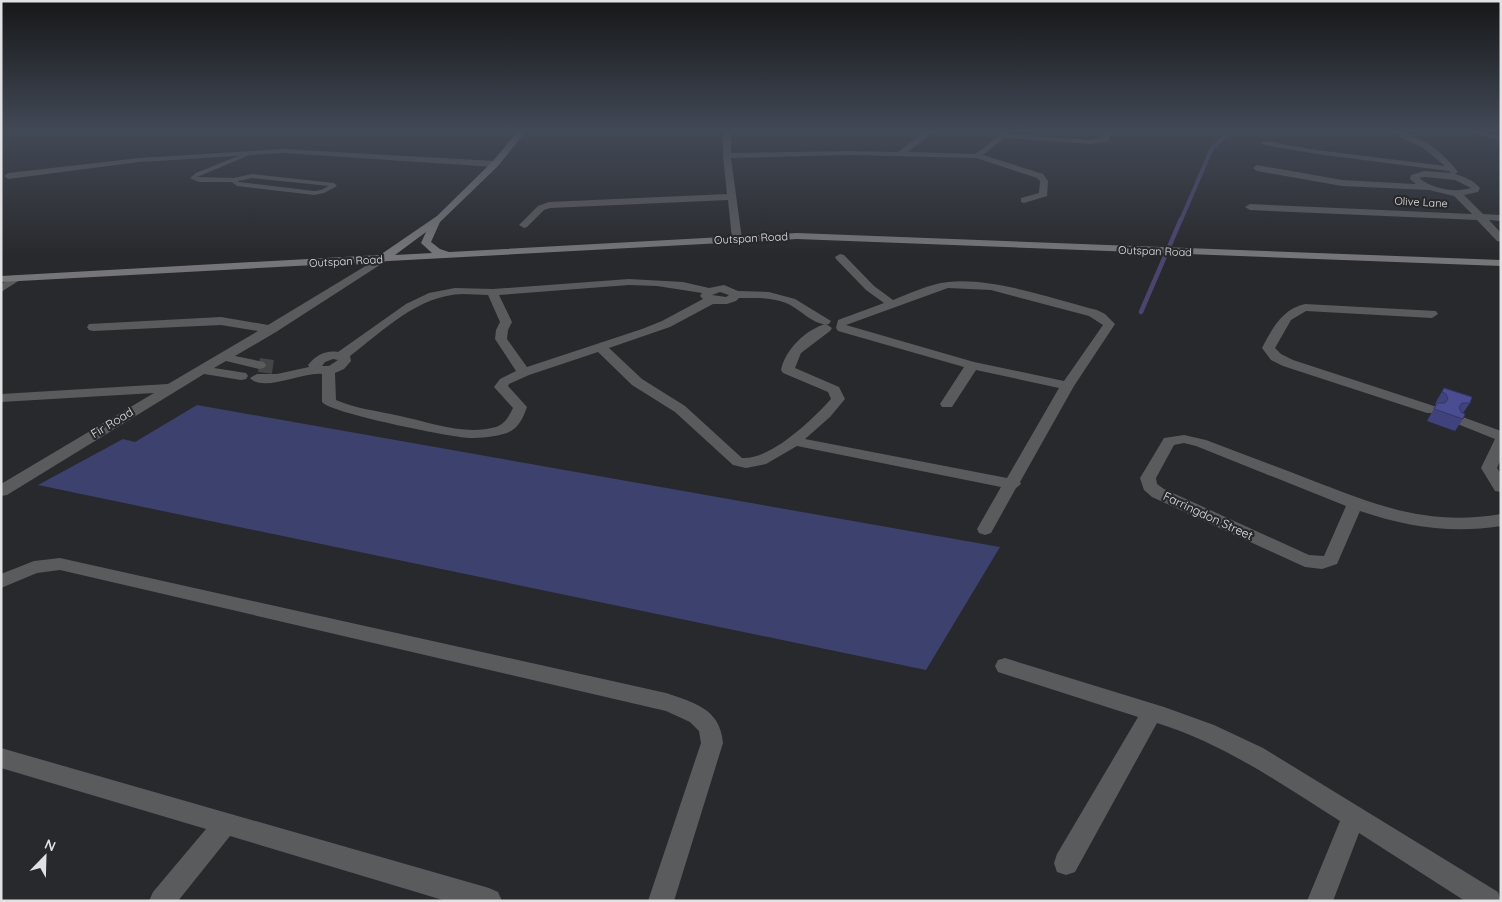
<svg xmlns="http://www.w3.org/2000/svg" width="1502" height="902" font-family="Quicksand,sans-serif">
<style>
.green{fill:#3d416d}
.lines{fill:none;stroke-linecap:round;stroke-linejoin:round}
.stream-far1{stroke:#4c446f;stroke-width:4}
.stream{stroke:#4c446f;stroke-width:4.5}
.street-tunnel{stroke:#444547;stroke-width:14;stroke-dasharray:14 7;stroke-linecap:butt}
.lane{fill:#5a5b5c;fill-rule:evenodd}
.street{fill:#5a5b5c;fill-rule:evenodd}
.secondary{fill:#767679;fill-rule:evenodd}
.wall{fill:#40427e}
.building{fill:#4a4d92;stroke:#343666}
.labels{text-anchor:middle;stroke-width:4.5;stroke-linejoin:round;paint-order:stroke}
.far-street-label{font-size:11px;fill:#e1e1e3;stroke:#28292c}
.street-label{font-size:12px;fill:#e1e1e3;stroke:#28292c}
</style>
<rect width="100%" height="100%" fill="#28292c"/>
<path class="green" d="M197 405 1000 547 926 670 38 485 123 439 135 442Z"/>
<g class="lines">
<path class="stream-far1" d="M1470 130 1501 139
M1181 220 1212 148 1232 130"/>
<path class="stream" d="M1141 312 1181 219"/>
<path class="street-tunnel" d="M259 365 274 367"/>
<path class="lane" d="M250 151 253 153 252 154 197 177 234 178 252 174 334 183 337 186 324 193 314 195 237 186 232 182H199L190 178 196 173ZM252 178 329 186 321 190 314 191 239 182 238 181Z"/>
<path class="street" d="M723 130H731V153L849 151 898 152 927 130H936L908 152 975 154 985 147 1004 130H1012L1008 134 1091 140 1102 137 1103 133 1100 130H1109L1111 132 1109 141 1091 144 1004 138 983 155 1043 174 1048 181 1047 196 1024 203 1021 202V198L1039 193 1040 181 1037 178 976 158 849 155 731 158 742 239 741 241 737 242 732 239 728 200 550 208 544 210 527 227 524 228 519 225 538 206 549 202 727 194 723 156Z
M1385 130C1413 129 1442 150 1458 172L1455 174C1465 177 1473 180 1480 188L1478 192 1464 195 1483 214 1501 215V221L1489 220 1501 233V242L1497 241 1477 220 1250 210 1245 207 1250 204 1472 214 1454 196 1429 190 1342 186 1257 171 1253 168 1257 165 1342 180 1416 184 1410 179 1411 175 1424 171 1451 173 1449 171 1317 154 1264 145 1260 143 1264 141 1317 150 1445 166 1422 147ZM1425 177 1455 180 1471 188C1454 193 1433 189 1419 178Z
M283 149 495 161 499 164 495 167 283 153 139 162 8 179 4 176 8 173 139 158Z
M840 254 844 255 874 286 893 300C911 293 929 284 948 282 993 277 1053 299 1097 310L1105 314 1115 324 1074 386 1020 482 1021 484 1016 488 991 533 985 535 979 533 977 529 1001 487 797 446 766 464 746 468 733 465 675 412 632 385 598 352 529 375 509 384 508 386 527 407C523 418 519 428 507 433 495 437 481 438 469 438 450 437 330 413 322 402V374C305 371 263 393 250 378L257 374H277L309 367 308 365C316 355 326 350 338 352L406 304 429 293 455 288 493 289 629 279 683 282 709 288 724 285 738 291 769 292 795 299 831 321 829 324C815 327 799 308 786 303 771 297 755 298 739 298L736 301 727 304H713L670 327 609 348 642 379 685 406 742 458C771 460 813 419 831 399L828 392 783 373 781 370C785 350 806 329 826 324L832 328 830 331 801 353 795 368 839 387 845 399 830 417 805 439 1007 478 1059 388 976 370 952 407H942L940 404 964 367 838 331 836 328 838 320 884 303 866 290 836 259 835 257ZM629 285 657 286 702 293 700 296 703 299 662 321 642 329 527 367 507 339 508 330 512 322 499 295ZM948 288 991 290 1089 316 1103 325 1064 381 974 362 846 325ZM720 292 729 295 726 297 712 295ZM463 294 488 295 500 322 496 330 495 339 516 371 500 379 494 387 513 408C509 416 505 424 496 427 465 436 429 422 400 416 379 411 356 409 336 400L335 373 344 369 351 361 350 356C383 331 418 295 463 294ZM333 359 338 360 329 366H322L325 362Z
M382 256 386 257 387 259 386 261 276 332 235 356 264 362 266 365 264 368 259 369 226 361 214 368 246 373 248 376 246 379 241 380 204 374 7 495 1 496V484L154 393 1 402V394L168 384 258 331 221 325 93 331 89 330 87 327 89 324 221 317 268 325Z
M16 275 21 278 20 280 1 292V284Z
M1305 304 1436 311 1438 314 1432 318 1306 311 1291 320 1275 348 1281 354 1293 360 1437 407 1439 410 1437 413H1427L1283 366 1271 360 1262 348C1272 329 1282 309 1305 304Z
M1460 416 1501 431V459L1497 468 1501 474V492L1495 491 1481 468 1495 439 1455 423 1453 420 1455 417Z
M1184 435 1206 440C1239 453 1273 465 1306 478 1374 504 1426 527 1501 514V526C1452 534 1407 527 1360 511L1337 564 1322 569 1305 567 1152 497 1144 490 1140 478 1164 438ZM1184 443 1196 446 1346 506 1324 556 1309 555 1164 489 1157 484 1156 478 1174 445Z
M60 558 666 693C694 703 720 708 723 743L674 901H648L701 743 699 731 690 722 666 711 60 570 37 573 1 588V574L34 561Z
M1005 658 1164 707 1214 725 1263 748 1498 892 1501 901H1465L1359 833 1333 901H1307L1340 821C1282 784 1224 744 1157 723L1075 872 1066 875 1057 872 1054 863 1057 854 1138 717 998 672 995 666 998 660Z
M1 748 489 888 498 892 502 901H446L230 836 178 901H149L153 892 206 829 1 768Z"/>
<path class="secondary" d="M519 130H527L498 166 440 222 431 242 440 249 449 252 797 233 1501 260V266L797 239 1 282V276L380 255 437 216 492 162ZM426 232 421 243 432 253 395 255Z"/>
</g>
<path class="wall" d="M1444 388 1470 403 1463 413V419L1455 431 1427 421 1436 405 1435 404 1437 400Z"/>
<path class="building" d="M1444 388 1472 397 1470 403H1462L1459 407 1461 412 1465 414 1463 419 1434 409 1437 403H1445L1448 399 1446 394 1442 392Z"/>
<linearGradient id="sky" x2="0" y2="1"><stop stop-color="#161718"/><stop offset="0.51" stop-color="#424956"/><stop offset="1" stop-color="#424956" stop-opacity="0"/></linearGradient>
<rect width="1502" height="256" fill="url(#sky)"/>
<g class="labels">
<g class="far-street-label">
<text transform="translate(1421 202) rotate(3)" y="4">Olive Lane</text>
<text transform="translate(751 238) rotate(-3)" y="4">Outspan Road</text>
<text transform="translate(1155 251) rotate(2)" y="4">Outspan Road</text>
<text transform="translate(346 261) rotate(-3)" y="4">Outspan Road</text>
</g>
<g class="street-label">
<text transform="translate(112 423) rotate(-31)" y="4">Fir Road</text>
<text transform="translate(1208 516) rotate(25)" y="4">Farringdon Street</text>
</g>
</g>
<rect width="1502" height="902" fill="none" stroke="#e1e1e3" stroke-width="5"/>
<g transform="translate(45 857) rotate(23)" stroke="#28292c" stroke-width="4" paint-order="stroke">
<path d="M0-4L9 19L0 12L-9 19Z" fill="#e1e1e3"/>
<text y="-8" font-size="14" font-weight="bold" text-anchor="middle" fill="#e1e1e3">N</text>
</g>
</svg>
